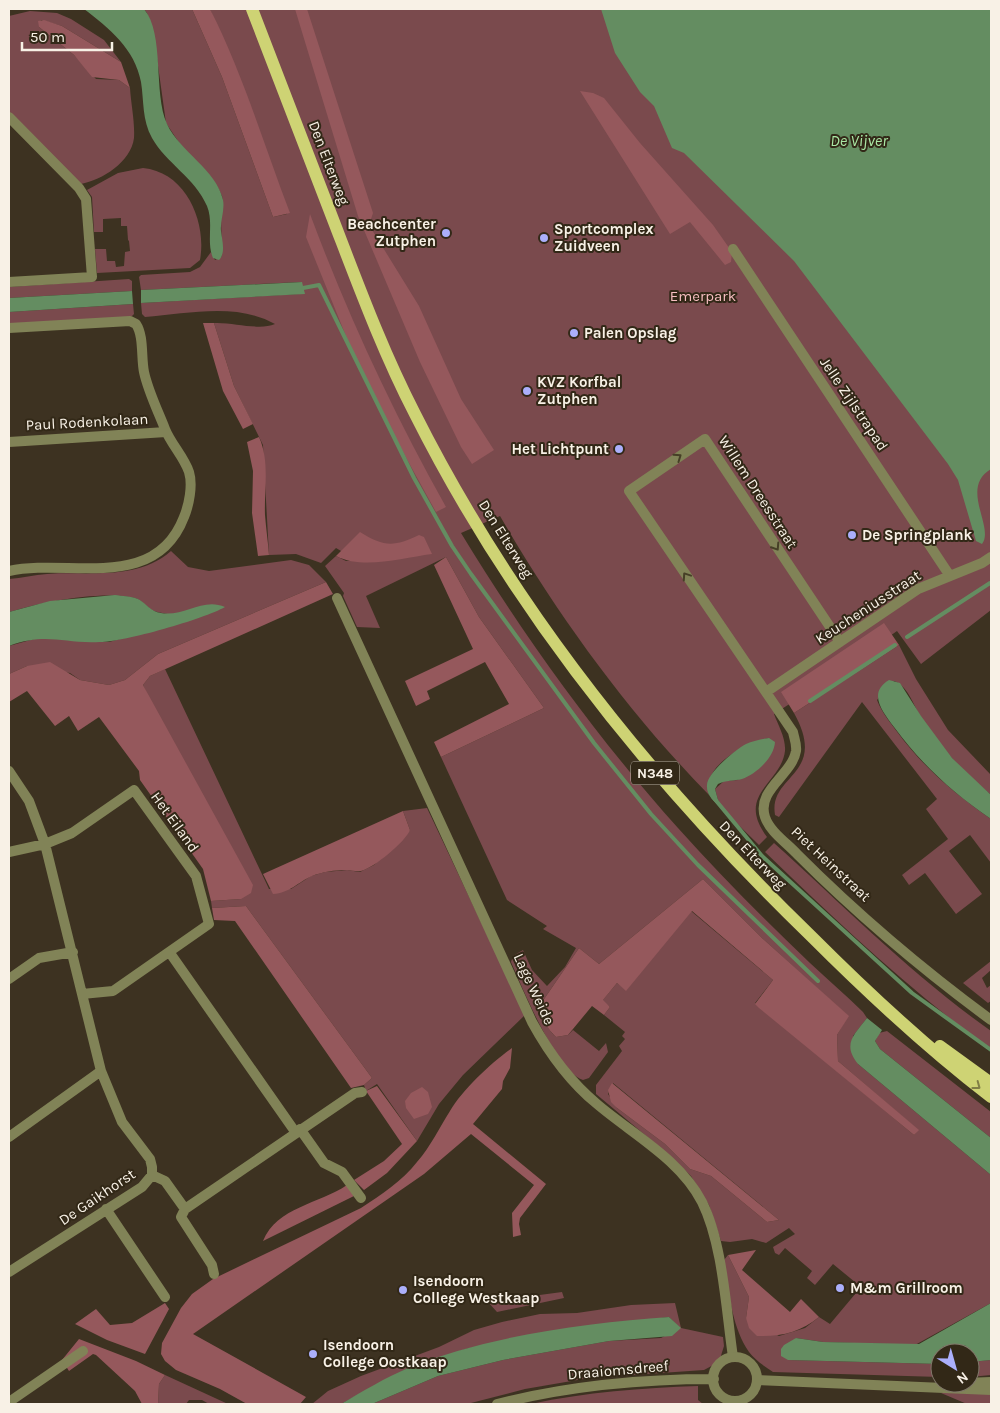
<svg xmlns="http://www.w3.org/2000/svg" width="1000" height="1413" font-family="Karla,sans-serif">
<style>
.green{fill:#7a4a4d;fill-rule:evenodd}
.forest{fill:#95585c}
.water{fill:#648d61}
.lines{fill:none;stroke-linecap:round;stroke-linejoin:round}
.stream{stroke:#648d61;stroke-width:4}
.minor{stroke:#818357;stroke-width:10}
.tertiary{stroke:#818357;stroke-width:10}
.primary{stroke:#ced374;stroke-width:12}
.oneway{stroke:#463f27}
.oneway2{stroke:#807e46}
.poi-dot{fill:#abaffb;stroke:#322817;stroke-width:2}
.labels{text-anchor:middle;stroke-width:4;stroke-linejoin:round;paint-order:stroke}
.shield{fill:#322817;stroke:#bdb5a8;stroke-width:1}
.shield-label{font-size:14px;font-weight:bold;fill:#f8f1e6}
.street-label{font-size:15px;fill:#f8f1e6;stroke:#322817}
.poi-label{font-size:15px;font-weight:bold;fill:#f8f1e6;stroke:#322817;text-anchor:start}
.park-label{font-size:15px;fill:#f8bfc2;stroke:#322817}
.water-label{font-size:16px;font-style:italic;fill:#aae8a5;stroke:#322817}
</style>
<rect width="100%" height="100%" fill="#3d3221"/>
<path class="green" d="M144 9H192L222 77 273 217 287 214 210 9H991V610L921 664 897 631 839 672 774 714C778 725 786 738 785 751 781 784 735 794 767 837L759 845 720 807 715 789 724 781 738 780 769 738C745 743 701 766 709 795 628 712 558 616 500 516L461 533C523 635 598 739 678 828 720 875 765 920 810 963 827 979 846 995 863 1012L867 1018 853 1036 858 1064 991 1175V1303L915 1345 823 1342 796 1338 788 1360 940 1364V1377L773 1372C764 1366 755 1360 749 1352 731 1326 729 1290 724 1260L728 1255 749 1297 746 1318 779 1336 805 1328 819 1317 830 1324 861 1287 833 1264 815 1285 807 1278 812 1271 785 1248 779 1255 775 1253 773 1247 795 1234 789 1228 766 1243 752 1239 730 1242 721 1241 709 1205 691 1176 669 1155 596 1094V1085L622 1051 619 1046 625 1039 622 1036 625 1032 604 1015 610 1007 602 1001 617 983 626 990 691 911 773 980 755 1003 914 1135 918 1130 838 1061 837 1035 848 1016 762 938 703 879 599 964 579 948 540 1005C543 1017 546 1028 556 1037L568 1035 573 1030 599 1051 606 1043 608 1052 589 1078 583 1080C556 1071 523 989 511 962L513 956 523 950 532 970 547 986 565 967 576 948 543 929 547 926 507 900 441 757 544 708 479 617 446 557 366 596 380 628 357 627 343 596 344 593 325 566 336 556 346 561H358L336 548 321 563 296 554 269 555 263 445 234 386 214 323C234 322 259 331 275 324 236 302 187 314 145 317L142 314 141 303 299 294 301 282 141 290 139 277 141 275 190 272 200 267 211 252 215 260 222 256 221 220 223 203 222 196 218 188 180 144 166 123 154 37 147 13ZM613 1083 779 1220 767 1222 711 1176 690 1169 665 1144 617 1108 608 1094Z
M30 11 57 13 71 19 104 40 121 62 62 26 41 20 39 27 74 55 96 79 119 80 130 88C131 104 135 122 134 138 131 162 102 180 81 184L9 113V16Z
M143 168C186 172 207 222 200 260L190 268 97 273 95 249H106L107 261H115L116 267 124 266 125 252 130 251 129 241 128 240 127 226H121V218L103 219V232H94L92 197 87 190 118 173Z
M129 279 132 281V291L9 298V287Z
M133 304 134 314 131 317 9 324V312Z
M171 551 188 567 209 571 291 560 309 565 326 582 158 654 125 680 109 685 80 680 70 673 27 666 9 674V646L34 639 54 638 109 642 196 618C184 615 165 615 154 611 147 608 142 600 135 598 102 590 41 602 9 612V579C22 578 34 575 47 574 88 571 137 581 171 551Z
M899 645 916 679 948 730 991 775V795C964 773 937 745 919 714 912 701 907 686 894 681L877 700C882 713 890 722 898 733 924 768 955 794 991 819V863L970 835 949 851 982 894 956 914 925 873 909 885 902 875 948 839 926 809 937 799 862 702 779 817 775 815C768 774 829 776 794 713Z
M165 669 269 889H291L311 876 325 872 347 870 360 872 374 865 410 830 403 811 427 808 525 1015 463 1075 439 1104 417 1141 377 1084 366 1091 364 1085 372 1078 246 906 212 908 211 901 241 899 143 685 150 676Z
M774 843C845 907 913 976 991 1031V1050C911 991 837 922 765 852Z
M991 961V970L982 978 987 988 991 985V1001L988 1003 963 983Z
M887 1031 991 1112V1138L880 1049 875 1041 879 1033Z
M562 1292 564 1298 497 1312 488 1302 500 1296 502 1300Z
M675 1303 681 1328 723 1337 724 1346 719 1362 704 1370 589 1378 525 1389 467 1404H372L438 1376 503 1360 609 1341 661 1338 680 1328 669 1317 543 1333 466 1349 408 1368 341 1404H312L328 1391 361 1376 439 1347 474 1330 502 1322 540 1314 577 1313 631 1305Z
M991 1360V1375L970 1377V1362Z
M165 1375 228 1404H209L202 1400H189L186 1404H158L159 1384Z
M698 1386V1400L703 1404H531C586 1392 642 1388 698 1386Z
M991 1392V1404H967L941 1393Z"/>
<path class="forest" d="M192 9H210C243 74 264 145 290 213L273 217 222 77Z
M295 9H307L373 213 369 225 419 306 461 399 494 450 472 464 461 447 420 362 358 216Z
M44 20 62 26 121 62 130 88 119 80 92 77 74 55 39 27 38 21Z
M580 91 593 93 604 98 640 143 713 225 732 252 731 262 725 265 690 222 670 234Z
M310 214C348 316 393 412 446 507L436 512 387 423 346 336 306 237Z
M203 323H214L234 386 253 424 243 429 223 391Z
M259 437C270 461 264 489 265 515 266 528 268 542 269 555L258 556 252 513 253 471 247 442Z
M360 532C384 547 394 547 419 535L424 537 432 554C402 558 363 570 336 556Z
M446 557 479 617 544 708 441 757 434 742 509 704 485 662 427 691 430 699 416 706 405 681 473 649 434 565Z
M326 582 333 594 150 676 143 685 253 885 251 893 241 899 211 901 203 869 140 780 139 771 99 717 78 731 69 716 55 726 27 691 9 702V674L27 666 50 662 80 680 109 685 125 680 158 654Z
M884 623 899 645 794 713 781 692Z
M403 811 410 830C406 841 374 868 361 871 357 872 351 870 346 870 335 870 322 872 312 876 298 882 290 893 273 894L263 874Z
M703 879 762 938 849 1016 837 1035 838 1061 919 1130 914 1135 759 1008 755 1004 773 980 692 911 626 991 617 983 603 1000 610 1007 604 1015 592 1006 568 1035 556 1037C548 1030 540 1016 540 1005L579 948 599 964Z
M246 906 372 1078 364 1085 351 1088 235 921 214 920 212 908Z
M512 1048 510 1068 503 1081 502 1089 473 1124 546 1184 520 1218 519 1224 521 1235 513 1237 512 1213 534 1185 471 1134 424 1174 193 1334 306 1397 300 1404H247L220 1389 176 1370 165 1361 161 1354 162 1343 181 1308 192 1294 213 1279 361 1208C381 1195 402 1181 417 1162 431 1146 439 1128 450 1111 462 1090 492 1062 512 1048Z
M612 1083 779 1220 767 1222 711 1176 690 1169 665 1144 617 1108 611 1102 608 1090Z
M377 1086 417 1141 387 1173 364 1190 354 1180 384 1161 402 1144 366 1091Z
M422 1087 428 1092 432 1107 428 1114 414 1119 406 1108 405 1101 411 1093Z
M347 1185 354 1196 263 1241C277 1207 319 1204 347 1185Z
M756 1250 742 1270 790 1312 801 1299 819 1317C801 1332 781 1337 757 1336L749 1328 746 1318 749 1297 728 1255Z
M165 1303 169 1309 145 1354 107 1340 75 1324 96 1309 110 1325 132 1323Z
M79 1339 136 1361 165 1375 159 1384 158 1404H142L135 1391 96 1355 93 1354 69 1371 62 1360Z"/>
<path class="water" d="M84 9H144C165 34 153 93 167 124 180 152 216 169 223 200 225 210 220 221 221 231 222 240 226 253 219 260L213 258C206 242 214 223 207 206 195 178 166 163 152 138 142 120 144 101 141 82 135 49 109 28 84 9Z
M601 9H991V469C959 488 995 527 982 544L976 541 958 480 948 464 794 261 684 153 672 148 654 106 640 92 615 53Z
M302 282 305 294 141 303V290Z
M132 291 133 304 9 312V298Z
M115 595C122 596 131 596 138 599 146 603 151 612 161 613 184 617 203 597 225 607 204 619 124 642 100 642 63 644 47 632 9 646V612L50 601Z
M889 680 900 683 921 716 952 758 991 795V819C952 792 923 766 894 727 883 712 867 693 889 680Z
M769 738 775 742C774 758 756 774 742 779 734 781 726 780 718 784L715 789 720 807C714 801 706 795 707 785 707 773 736 749 746 744 753 741 761 739 769 738Z
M867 1018 882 1030 875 1041 880 1049 991 1138V1175L858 1064C842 1044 854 1035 867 1018Z
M991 1303V1360L970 1362V1353H940V1364L788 1360 781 1356V1349L784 1345 796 1338 823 1342 919 1344Z
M669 1317 681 1328 672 1336 609 1341 503 1360 438 1376 372 1404H341C363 1391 385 1378 408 1368 487 1336 585 1323 669 1317Z"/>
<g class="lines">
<path class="stream" d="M303 288 319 285 414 478 452 546 471 574 594 743 651 814 698 865 818 981
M907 637 990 583
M810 701 895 645
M713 797 762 856 912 993 991 1050"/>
<path class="minor" d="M9 117 79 188 86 199 92 277 9 282
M733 249 950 576
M9 328 130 321 136 324C144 336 141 357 144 372 148 391 158 411 165 429 171 444 184 457 189 472 193 485 189 505 184 517 155 593 69 558 9 571
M9 442 166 432
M337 598 532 1022C549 1053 569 1081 597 1104 632 1134 680 1159 702 1202 723 1244 726 1310 733 1357
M840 642 705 439 629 491 793 732C794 738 797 744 796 751 792 775 756 790 765 817 770 832 787 843 797 854 857 914 923 970 991 1020
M766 692 918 589 982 563 991 557
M9 771 29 801 45 844 72 833 134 790 196 876 209 924 113 991 82 994
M9 852 45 844 101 1071 122 1122 150 1159 152 1167V1175L142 1187 9 1272
M170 953 296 1133
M9 979 39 958 73 952
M300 1129 324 1163 342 1172 361 1198
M9 1137 101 1071
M152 1175 165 1181 185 1209 355 1093 362 1092
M106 1209 165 1297
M185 1209 181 1217 212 1265 214 1274
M9 1402 83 1351"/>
<path class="tertiary" d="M713 1379a22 22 0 1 1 44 0a22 22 0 1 1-44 0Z
M758 1380 991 1390
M965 1383 991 1382
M497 1404C568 1386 640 1379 714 1379"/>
<path class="primary" d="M252 9C279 80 306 151 334 222 359 287 383 352 415 414 514 611 653 783 811 936 868 993 927 1048 991 1097
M940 1046 991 1083"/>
</g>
<defs><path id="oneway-chevron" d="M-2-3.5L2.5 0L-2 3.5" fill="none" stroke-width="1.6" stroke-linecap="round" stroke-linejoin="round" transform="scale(1.25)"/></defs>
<g class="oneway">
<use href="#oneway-chevron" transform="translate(678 457) rotate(-35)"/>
<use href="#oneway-chevron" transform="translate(776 547) rotate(57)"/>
<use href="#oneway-chevron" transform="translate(686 576) rotate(-124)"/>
</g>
<use class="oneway2" href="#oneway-chevron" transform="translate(977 1086) rotate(37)"/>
<g class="poi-dot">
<circle cx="446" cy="233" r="5"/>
<circle cx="544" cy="238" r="5"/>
<circle cx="574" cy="333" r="5"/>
<circle cx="527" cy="391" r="5"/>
<circle cx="619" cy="449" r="5"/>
<circle cx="852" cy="535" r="5"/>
<circle cx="840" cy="1288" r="5"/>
<circle cx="403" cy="1290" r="5"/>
<circle cx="313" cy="1354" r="5"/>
</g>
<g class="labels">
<rect class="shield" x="631" y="761.5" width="48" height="23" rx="4"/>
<g class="shield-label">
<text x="655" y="778">N348</text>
</g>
<g class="street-label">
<text transform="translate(329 163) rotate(69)" y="5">Den Elterweg</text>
<text transform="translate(854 404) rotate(56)" y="5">Jelle Zijlstrapad</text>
<text transform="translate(87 422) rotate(-3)" y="5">Paul Rodenkolaan</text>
<text transform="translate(758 492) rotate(57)" y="5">Willem Dreesstraat</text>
<text transform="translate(506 539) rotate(58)" y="5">Den Elterweg</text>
<text transform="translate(868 607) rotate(-33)" y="5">Keucheniusstraat</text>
<text transform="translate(175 822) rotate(54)" y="5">Het Eiland</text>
<text transform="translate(753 855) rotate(46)" y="5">Den Elterweg</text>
<text transform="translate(831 864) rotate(43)" y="5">Piet Heinstraat</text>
<text transform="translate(534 989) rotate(65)" y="5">Lage Weide</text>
<text transform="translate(97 1197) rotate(-34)" y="5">De Gaikhorst</text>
<text transform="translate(618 1370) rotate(-5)" y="5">Draaiomsdreef</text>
</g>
<g class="poi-label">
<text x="436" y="229" text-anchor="end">Beachcenter<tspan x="436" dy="17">Zutphen</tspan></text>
<text x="554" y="234">Sportcomplex<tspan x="554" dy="17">Zuidveen</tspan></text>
<text x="584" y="338">Palen Opslag</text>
<text x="537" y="387">KVZ Korfbal<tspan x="537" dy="17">Zutphen</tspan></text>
<text x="609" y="454" text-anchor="end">Het Lichtpunt</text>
<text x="862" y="540">De Springplank</text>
<text x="413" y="1286">Isendoorn<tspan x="413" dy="17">College Westkaap</tspan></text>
<text x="850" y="1293">M&amp;m Grillroom</text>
<text x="323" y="1350">Isendoorn<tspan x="323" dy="17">College Oostkaap</tspan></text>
</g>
<g class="park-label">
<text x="703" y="301">Emerpark</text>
</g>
<g class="water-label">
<text x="859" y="146">De Vijver</text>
</g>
</g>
<rect width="1000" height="1413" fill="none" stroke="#f8f1e6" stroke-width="20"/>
<g transform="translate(955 1368) rotate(143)"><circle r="24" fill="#322817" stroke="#81786a"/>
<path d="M0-4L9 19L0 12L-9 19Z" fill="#abaffb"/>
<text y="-8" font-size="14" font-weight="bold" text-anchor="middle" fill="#f8f1e6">N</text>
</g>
<path d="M22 42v8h90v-8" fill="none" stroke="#f8f1e6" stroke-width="2.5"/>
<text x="30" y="42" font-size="15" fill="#f8f1e6" stroke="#322817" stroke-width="4" paint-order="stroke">50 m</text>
</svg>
